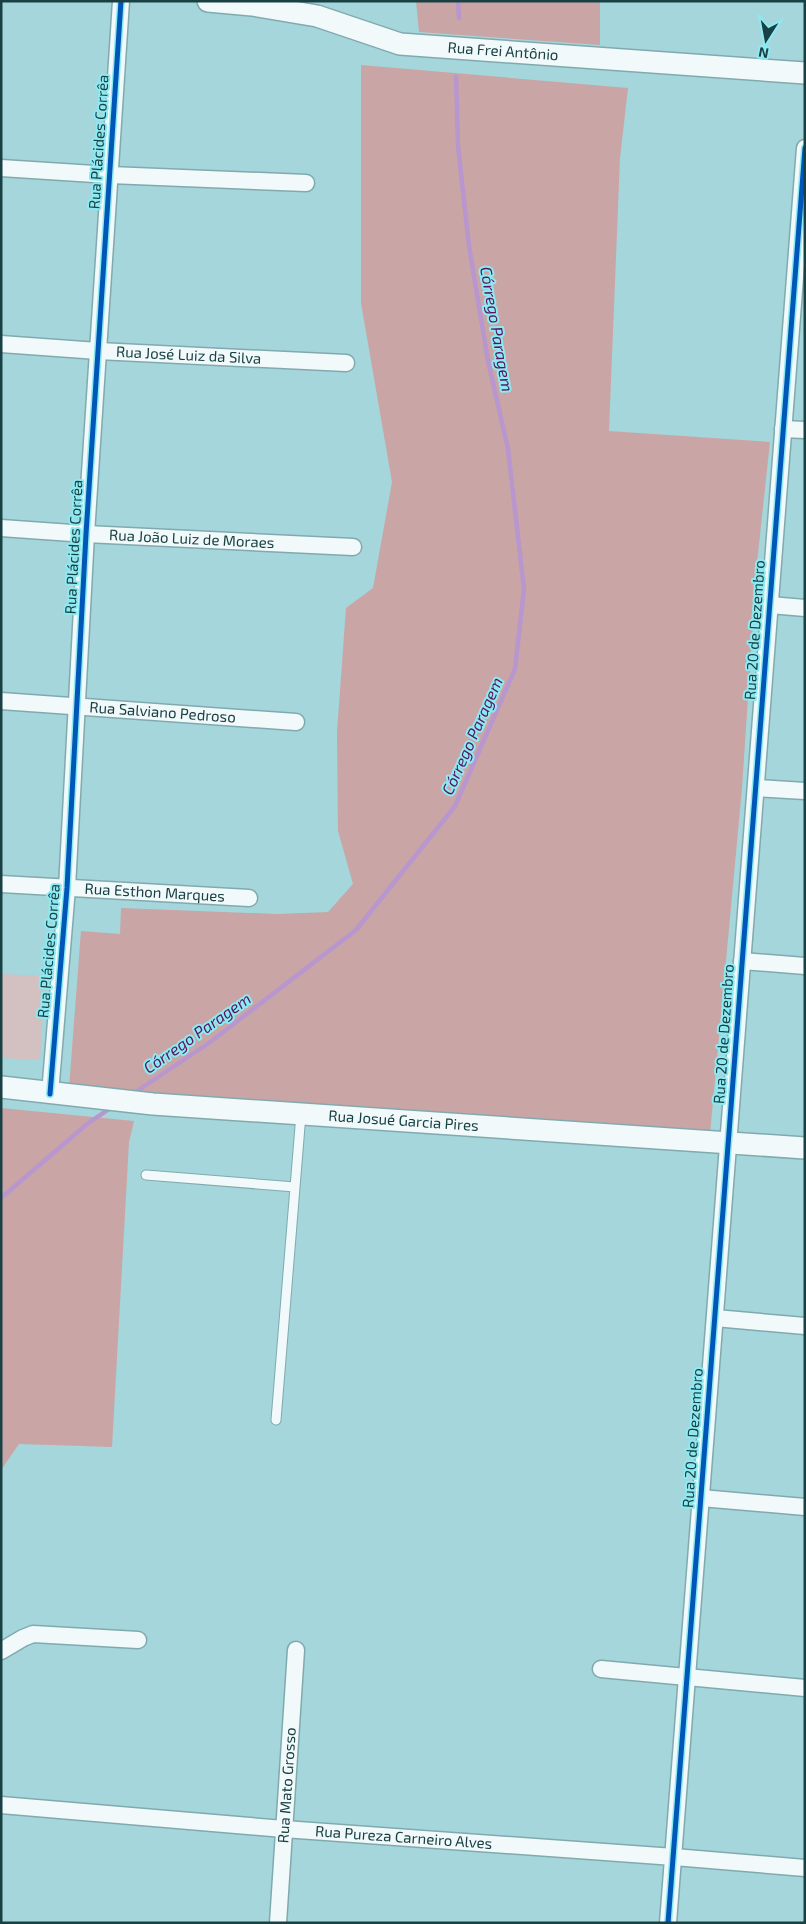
<svg xmlns="http://www.w3.org/2000/svg" width="806" height="1924" font-family="'Exo 2',sans-serif">
<style>
.green{fill:#d3c0c0}
.forest{fill:#caa5a5}
.lines{fill:none;stroke-linecap:round;stroke-linejoin:round}
.stream{stroke:#b896ce;stroke-width:4.5}
.service-casing{stroke:#81aaae;stroke-width:11}
.minor-casing{stroke:#81aaae;stroke-width:19}
.tertiary-casing{stroke:#81aaae;stroke-width:24}
.service{stroke:#f1f9fa;stroke-width:9}
.minor{stroke:#f1f9fa;stroke-width:16}
.tertiary{stroke:#f1f9fa;stroke-width:21}
.cycleway-casing{stroke:#8deaf2;stroke-width:8}
.cycleway{stroke:#0057b8;stroke-width:5}
.labels{text-anchor:middle;stroke-width:4;stroke-linejoin:round;paint-order:stroke}
.street-label{font-size:15px;fill:#194144;stroke:#8deaf2}
.water-label{font-size:16px;font-style:italic;fill:#57165e;stroke:#8deaf2}
</style>
<rect width="100%" height="100%" fill="#a4d6db"/>
<path class="green" d="M1 974 45 976 40 1060 1 1058Z"/>
<path class="forest" d="M416 1H600V45L419 32Z
M361 65 628 88 620 158 609 431 770 442 757 563 742 788 710 1134 69 1088 81 931 120 934 121 908 278 914 328 912 353 884 338 831 337 732 346 608 373 588 392 482 361 303Z
M1 1108 134 1121 129 1142 112 1447 19 1444 1 1470Z"/>
<g class="lines">
<path class="stream" d="M458 1 459 18
M131 1095 209 1043 356 930 455 806 515 669 524 589 508 449 488 361 469 246 458 146 456 77
M1 1198 87 1124 112 1107"/>
<g class="service-casing">
<path id="service" d="M146 1175 295 1187
M276 1420 301 1114"/>
</g>
<g class="minor-casing">
<g id="minor">
<path d="M1 168 110 175 306 183"/>
<path id="s1" d="M1 344 98 351 346 363"/>
<path d="M783 429 805 430"/>
<path id="s2" d="M1 528 86 534 353 547"/>
<path d="M770 605 805 608"/>
<path id="s3" d="M1 701 296 722"/>
<path d="M756 788 805 791"/>
<path id="s4" d="M1 884 249 898"/>
<path d="M742 961 805 966"/>
<path d="M50 1094 67 888 86 534 121 1"/>
<path d="M715 1318 805 1326"/>
<path d="M701 1498 805 1507"/>
<path d="M1 1651 23 1638 33 1634 138 1640"/>
<path d="M601 1669 805 1688"/>
<path id="s5" d="M1 1805 284 1829 674 1857 805 1868"/>
<path id="s6" d="M278 1923 296 1650"/>
<path d="M668 1923 805 148"/>
</g>
</g>
<g class="tertiary-casing">
<g id="tertiary">
<path id="s7" d="M208 1 252 5 317 16 400 44 805 73"/>
<path id="s8" d="M1 1087 153 1104 805 1148"/>
</g>
</g>
<use href="#service" class="service"/>
<use href="#minor" class="minor"/>
<use href="#tertiary" class="tertiary"/>
<g class="cycleway-casing">
<path id="cycleway" d="M50 1094 67 888 86 534 121 1
M668 1923 805 148"/>
</g>
<use href="#cycleway" class="cycleway"/>
</g>
<g class="labels">
<g class="street-label">
<text dy="5" stroke="none"><textPath href="#s7" startOffset="301">Rua Frei Antônio</textPath></text>
<text transform="translate(99 142) rotate(-86)" y="5">Rua Plácides Corrêa</text>
<text dy="5" stroke="none"><textPath href="#s1" startOffset="188">Rua José Luiz da Silva</textPath></text>
<text dy="5" stroke="none"><textPath href="#s2" startOffset="191">Rua João Luiz de Moraes</textPath></text>
<text transform="translate(74 547) rotate(-87)" y="5">Rua Plácides Corrêa</text>
<text transform="translate(755 630) rotate(-86)" y="5">Rua 20 de Dezembro</text>
<text dy="5" stroke="none"><textPath href="#s3" startOffset="162">Rua Salviano Pedroso</textPath></text>
<text dy="5" stroke="none"><textPath href="#s4" startOffset="154">Rua Esthon Marques</textPath></text>
<text transform="translate(49 951) rotate(-85)" y="5">Rua Plácides Corrêa</text>
<text transform="translate(724 1034) rotate(-86)" y="5">Rua 20 de Dezembro</text>
<text dy="5" stroke="none"><textPath href="#s8" startOffset="404">Rua Josué Garcia Pires</textPath></text>
<text transform="translate(693 1438) rotate(-86)" y="5">Rua 20 de Dezembro</text>
<text dy="5" stroke="none"><textPath href="#s6" startOffset="138">Rua Mato Grosso</textPath></text>
<text dy="5" stroke="none"><textPath href="#s5" startOffset="404">Rua Pureza Carneiro Alves</textPath></text>
</g>
<g class="water-label">
<text transform="translate(497 329) rotate(80)" y="6">Córrego Paragem</text>
<text transform="translate(472 736) rotate(-66)" y="6">Córrego Paragem</text>
<text transform="translate(197 1033) rotate(-35)" y="6">Córrego Paragem</text>
</g>
</g>
<rect width="806" height="1924" fill="none" stroke="#194144" stroke-width="5"/>
<g transform="translate(766 40) rotate(191)" stroke="#8deaf2" stroke-width="4" paint-order="stroke">
<path d="M0-4L9 19L0 12L-9 19Z" fill="#194144"/>
<text y="-8" font-size="14" font-weight="bold" text-anchor="middle" fill="#194144">N</text>
</g>
</svg>
